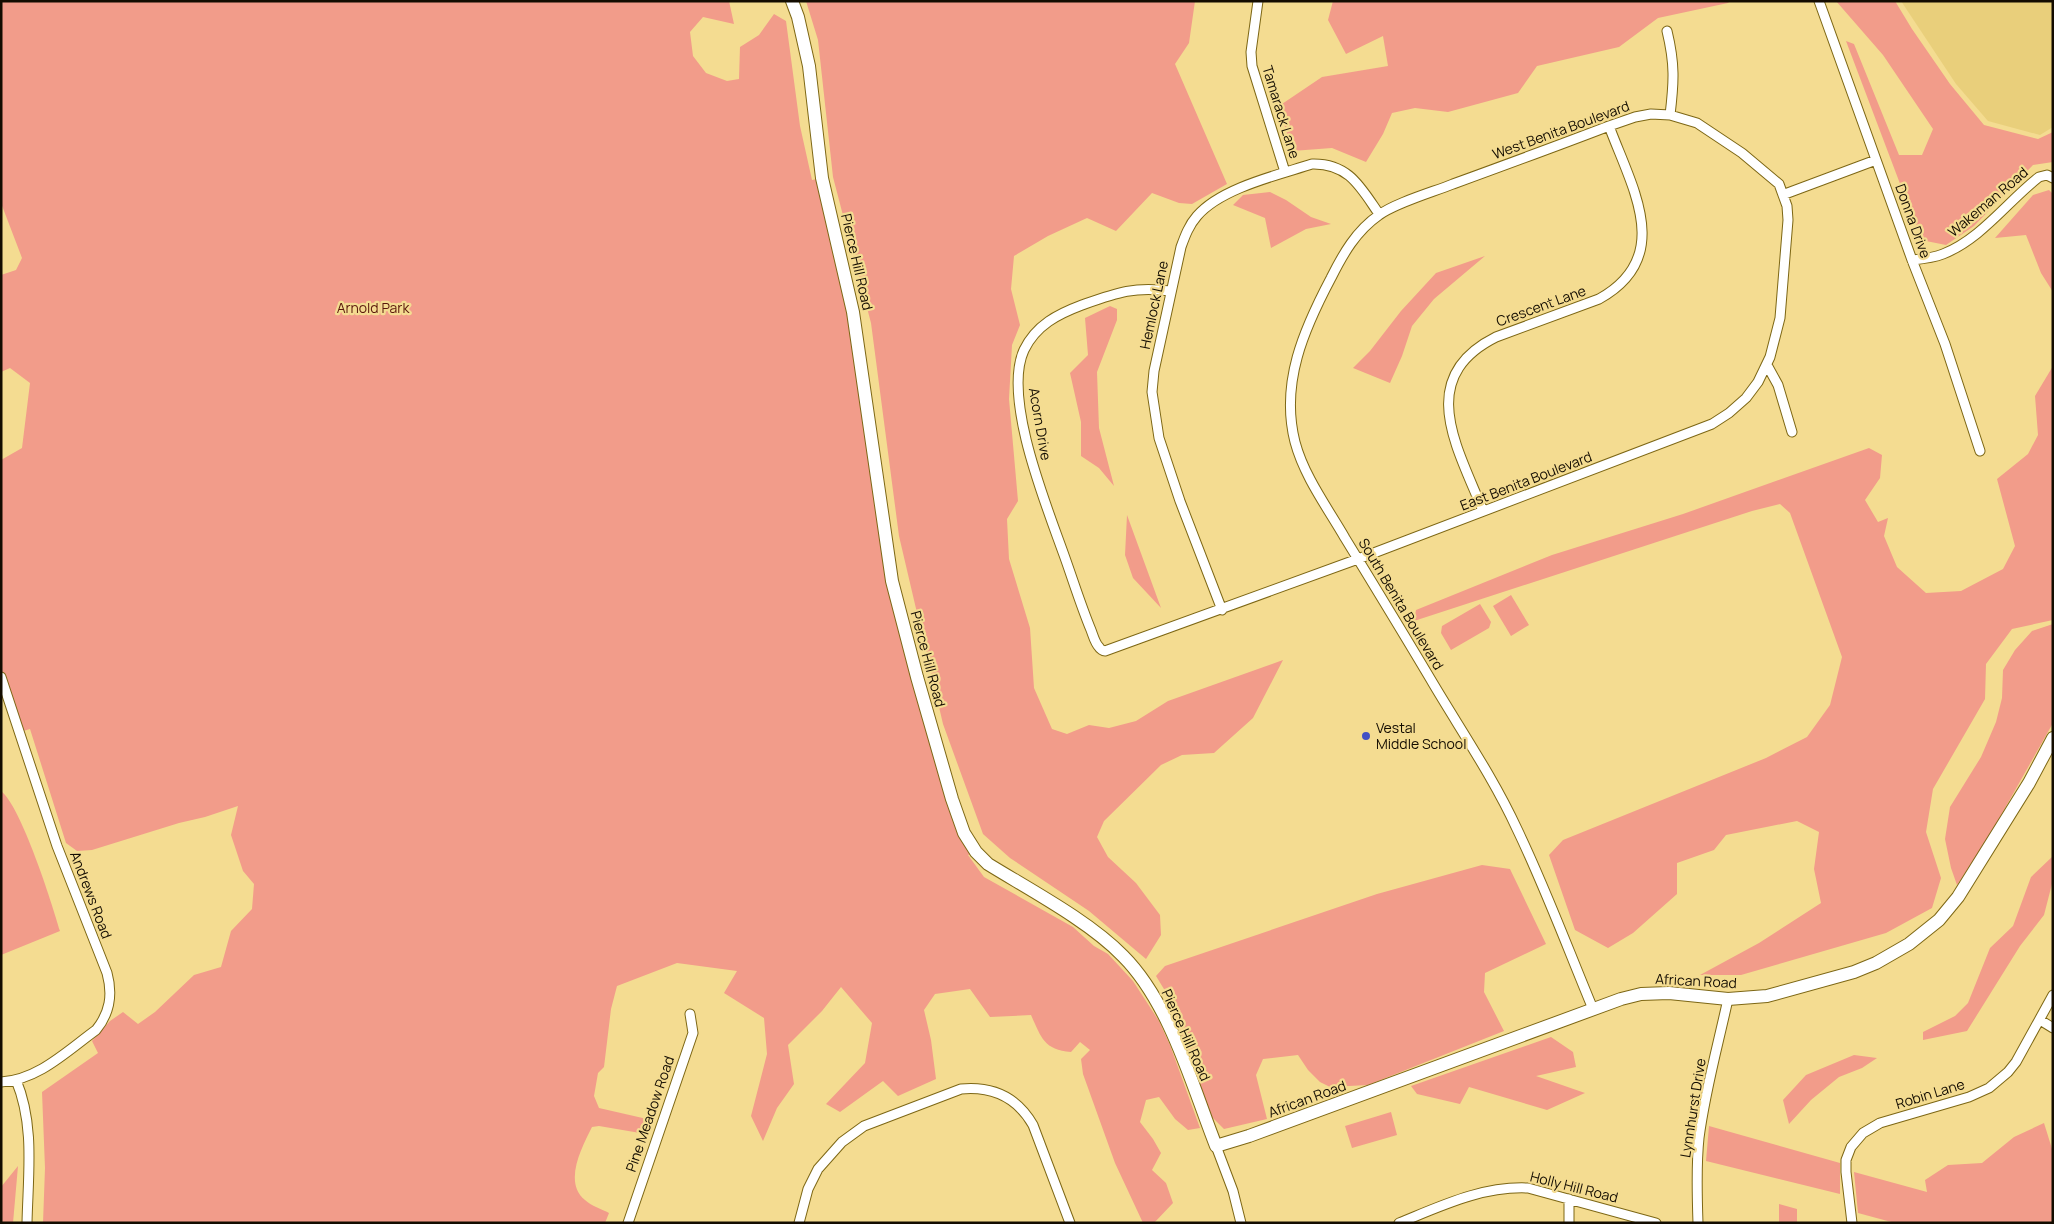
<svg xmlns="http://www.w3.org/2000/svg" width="2054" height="1224" font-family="Manrope,sans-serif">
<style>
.built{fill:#e9cf7b}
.green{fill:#f29c8a}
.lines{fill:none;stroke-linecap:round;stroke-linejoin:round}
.street-casing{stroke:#7d6715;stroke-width:11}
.secondary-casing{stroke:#7d6715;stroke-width:14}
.street{stroke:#fff;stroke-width:9}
.secondary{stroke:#fff;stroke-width:12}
.poi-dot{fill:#4351c5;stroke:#f4dc91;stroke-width:2}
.labels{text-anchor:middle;stroke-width:4.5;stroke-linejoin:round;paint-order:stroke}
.street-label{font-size:14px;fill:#130c00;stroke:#f4dc91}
.park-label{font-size:14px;fill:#5a180c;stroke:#f4dc91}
.poi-label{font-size:14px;fill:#130c00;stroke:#f4dc91;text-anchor:start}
</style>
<rect width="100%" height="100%" fill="#f4dc91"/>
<path class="built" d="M1901 1H2053V127L2040 135 1988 121 1956 84Z"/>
<path class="green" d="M1 1H729L734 24 703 17 690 32 693 56 706 73 727 81 739 79 740 47 759 35 774 14 786 21 800 126 812 180 822 178 853 312 886 548 917 677 976 852 968 855 984 877 1073 927 1094 946 1108 954 1133 981 1159 1021 1170 1045 1200 1128 1188 1130 1175 1119 1159 1097 1146 1100 1140 1122 1153 1139 1161 1153 1152 1170 1166 1183 1173 1203 1154 1223H1143L1115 1163 1083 1074 1081 1059 1090 1050 1080 1042 1071 1052C1044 1050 1041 1037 1031 1015L990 1017 970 989 935 994 924 1010 931 1040 936 1079 898 1096 883 1081 840 1112 826 1104 865 1063 872 1023 841 987 822 1011 788 1045 794 1084 777 1108 763 1141 751 1116 767 1054 764 1018 724 993 737 971 677 963 617 986 611 1009 604 1067 598 1073 594 1096 599 1108 647 1119 646 1134 599 1126 592 1127C582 1147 563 1182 585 1200 591 1206 602 1209 609 1213L605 1223H43L45 1168 42 1092 98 1053 92 1041 110 1021 123 1012 138 1024 155 1012 194 975 221 967 231 931 252 909 254 884 243 871 231 835 238 806 205 817 179 823 92 850 77 851 66 843 30 729 20 732 1 677V460L22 448 30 383 10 368 1 372V275L16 270 22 258 1 203Z
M806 1H1195L1189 43 1175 64 1227 184 1192 204 1179 203 1152 193 1116 231 1087 218 1048 236 1014 256 1011 289 1020 325 1012 345 1009 399 1018 501 1007 519 1009 559 1030 628 1034 688 1052 729 1067 734 1089 725 1109 728 1136 721 1168 701 1283 660 1253 718 1214 753 1182 755 1161 765 1104 821 1097 837 1108 857 1136 883 1160 915 1161 935 1146 959 1089 911 1010 858 983 834 943 724 899 536 871 323 833 177 818 40Z
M1333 1H1730L1728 3 1658 18 1619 47 1537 66 1518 93 1448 112 1415 108 1392 113 1383 134 1366 162 1332 148 1292 151 1279 106 1322 77 1388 66 1383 36 1346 54 1328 20Z
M1836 1H1895L1912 29 1950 84 1984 125 2038 139 2053 132V162L2033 165 1974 226 1946 245 1926 241 1916 226 1846 41 1854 44 1899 155H1922L1933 129 1883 55Z
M2049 190 2053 194V292L2041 273 2026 235 1995 238 2033 195Z
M1270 192 1286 200 1311 217 1331 224 1306 229 1271 248 1265 218 1233 205 1243 195Z
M1485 256 1434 299 1412 326 1402 356 1390 383 1353 368 1370 351 1401 311 1436 273Z
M1110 306 1117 309V320L1097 372 1099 428 1114 486 1099 468 1081 456V422L1070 373 1088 355 1085 318Z
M2053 366V620L2012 629 1986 664 1985 699 1933 789 1926 832 1941 878 1932 908 1886 933 1741 975H1700L1759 943 1821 903 1814 869 1819 832 1797 821 1726 835 1714 850 1677 863V894L1633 933 1608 948 1575 930 1549 855 1563 840 1766 758 1807 737 1830 705 1842 657 1790 513 1780 504 1752 511 1414 621 1416 610 1552 555 1683 514 1869 448 1882 455 1880 478 1865 500 1878 522 1888 518 1884 536 1897 567 1926 593 1961 591 2003 569 2015 546 1997 479 2028 454 2038 435 2035 396Z
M1127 515 1161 608 1133 578 1125 555Z
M1511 595 1529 625 1511 636 1493 606Z
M1480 604 1491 622 1489 628 1451 650 1441 633 1442 626Z
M2053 624V723L1987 840 1957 885 1951 868 1945 839 1950 807 1981 757 1996 722 2002 698 2003 670 2015 650 2032 631Z
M1 791C21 806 52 903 60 931L1 955Z
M2053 856V880L2044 915 2020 946 1967 1031 1923 1040V1032L1955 1016 1968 1003 1990 948 2013 926 2031 877Z
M1482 865 1510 869 1546 944 1485 973 1484 992 1504 1031 1368 1085 1330 1087 1320 1082 1308 1070 1298 1055 1263 1059 1256 1075 1267 1119 1224 1129 1212 1117 1167 994 1156 976 1165 966 1377 894Z
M1551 1037 1573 1052 1576 1067 1536 1076 1585 1093 1547 1110 1469 1087 1460 1104 1417 1094 1411 1086Z
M1854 1055 1877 1058 1862 1068 1839 1077 1811 1100 1789 1124 1783 1100 1806 1075Z
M1391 1112 1397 1135 1352 1148 1345 1126Z
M2044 1123 2053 1152V1223H1895L1858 1213 1854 1172 1927 1192 1925 1180 1948 1165 1982 1163 2014 1137Z
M1709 1126 1840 1163V1194L1706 1161Z
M18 1166 13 1223H1V1187Z
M1779 1204 1797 1209V1223H1779Z"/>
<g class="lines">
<g class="street-casing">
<path id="street" d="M1258 1 1251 52 1252 66 1285 172
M1819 1 1912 260 1945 344 1980 451
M1667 31C1675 64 1674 82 1670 115
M1785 194 1876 160
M1912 260C1922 259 1933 258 1943 254 1981 239 2007 202 2039 177L2047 175 2053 178
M1170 291C1134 286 1116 293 1082 305 1058 314 1036 325 1024 350 1002 398 1047 507 1064 555 1073 580 1081 606 1091 630 1093 635 1095 643 1099 647 1100 649 1103 651 1105 651L1358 559 1712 424 1729 413 1746 398 1758 382 1770 357 1780 318 1788 220 1787 206 1779 184 1742 153 1697 123 1670 115 1651 114 1635 117 1609 126C1557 146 1505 165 1453 184 1433 192 1395 203 1379 215 1356 231 1343 254 1331 278 1304 329 1280 383 1295 442 1304 476 1327 507 1345 538 1375 587 1405 636 1434 685 1462 732 1494 779 1517 829 1545 887 1568 949 1593 1009
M1767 365 1778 385 1792 432
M1483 511C1458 448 1414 378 1496 337L1599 299C1675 257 1632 188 1609 126
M1222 610 1180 501 1159 438 1152 392 1154 371 1181 247C1185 236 1189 225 1197 216 1221 188 1278 175 1312 164 1349 163 1361 188 1379 214
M1 677 57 846 107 973C113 995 110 1013 96 1030 67 1051 38 1080 1 1082
M2040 1020 2053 1028
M16 1080C35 1125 28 1175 27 1223
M1216 1146 1233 1191 1241 1223
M628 1223 693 1033 690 1014
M799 1223 808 1189 818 1169 842 1142 864 1126 961 1089C993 1086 1017 1097 1033 1125L1070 1223
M1399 1223C1441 1206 1482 1186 1528 1188L1656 1223
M1569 1223V1199
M1698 1223C1697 1195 1696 1166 1699 1138 1705 1091 1718 1045 1728 999
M1852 1223 1846 1172V1160L1851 1147 1863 1133 1880 1123 1969 1097 1989 1088 2008 1072 2016 1062 2053 995"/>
</g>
<g class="secondary-casing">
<path id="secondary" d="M792 1 798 17 809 66 822 178 853 312 892 581 917 677 952 799 964 833 976 852 988 864C1030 890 1089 921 1123 956 1170 1003 1192 1085 1216 1146L1249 1136 1621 999 1641 994 1669 993 1728 999 1767 996 1854 972 1876 963 1909 944 1939 920 1958 897 2029 783 2053 738"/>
</g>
<use href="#street" class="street"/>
<use href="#secondary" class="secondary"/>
</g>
<circle class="poi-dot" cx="1366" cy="736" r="5"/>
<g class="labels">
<g class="street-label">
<text transform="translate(1281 112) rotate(73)" y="5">Tamarack Lane</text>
<text transform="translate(1561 130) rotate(-20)" y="5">West Benita Boulevard</text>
<text transform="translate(1988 202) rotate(-40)" y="5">Wakeman Road</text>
<text transform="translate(1913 221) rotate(70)" y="5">Donna Drive</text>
<text transform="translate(857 262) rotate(77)" y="5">Pierce Hill Road</text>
<text transform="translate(1154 305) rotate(-78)" y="5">Hemlock Lane</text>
<text transform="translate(1541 306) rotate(-20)" y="5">Crescent Lane</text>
<text transform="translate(1040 424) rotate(80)" y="5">Acorn Drive</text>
<text transform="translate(1526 481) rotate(-21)" y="5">East Benita Boulevard</text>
<text transform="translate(1401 604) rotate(59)" y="5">South Benita Boulevard</text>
<text transform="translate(928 659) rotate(75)" y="5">Pierce Hill Road</text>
<text transform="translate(91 895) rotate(69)" y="5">Andrews Road</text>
<text transform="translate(1696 981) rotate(3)" y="5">African Road</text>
<text transform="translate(1186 1035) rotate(66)" y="5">Pierce Hill Road</text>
<text transform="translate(1930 1094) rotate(-17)" y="5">Robin Lane</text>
<text transform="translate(1307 1099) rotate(-20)" y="5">African Road</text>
<text transform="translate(1693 1108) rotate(-81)" y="5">Lynnhurst Drive</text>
<text transform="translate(650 1114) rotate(-71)" y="5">Pine Meadow Road</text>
<text transform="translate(1574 1187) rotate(14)" y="5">Holly Hill Road</text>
</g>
<g class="park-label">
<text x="373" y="313">Arnold Park</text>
</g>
<g class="poi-label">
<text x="1376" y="733">Vestal<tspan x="1376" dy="16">Middle School</tspan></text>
</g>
</g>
<rect width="2054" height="1224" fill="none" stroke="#130c00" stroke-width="5"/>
</svg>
